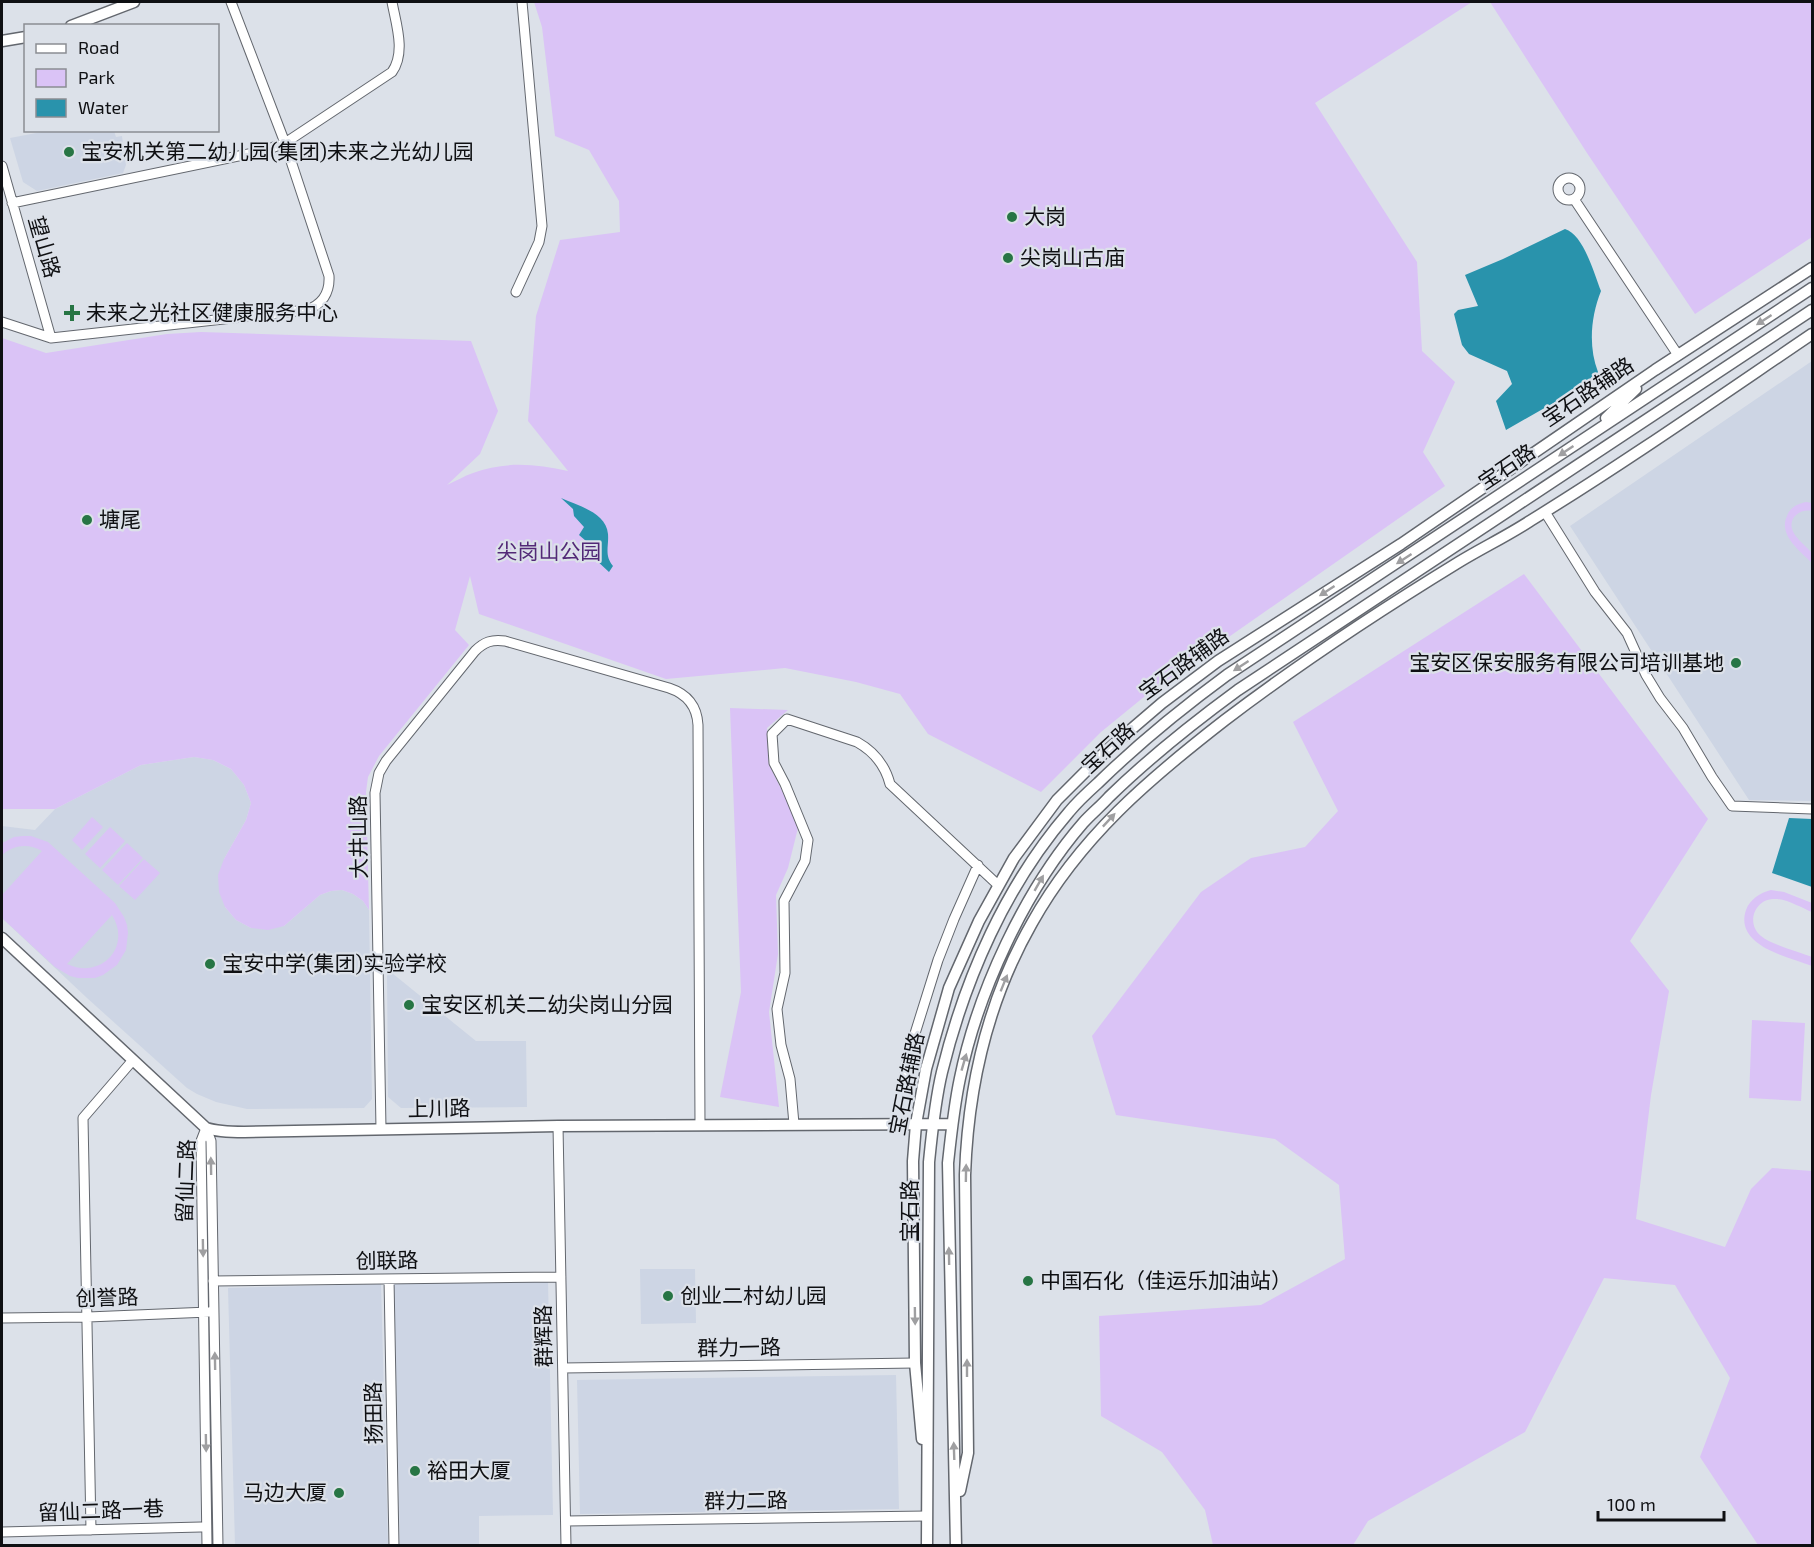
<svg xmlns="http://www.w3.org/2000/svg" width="1814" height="1547" font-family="'Exo 2','Noto Sans SC',sans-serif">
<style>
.built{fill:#cdd5e4}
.green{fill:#dac3f6;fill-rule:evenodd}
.water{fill:#2993ac}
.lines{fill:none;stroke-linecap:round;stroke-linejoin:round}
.minor-casing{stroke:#63676e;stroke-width:11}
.major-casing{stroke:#63676e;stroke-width:13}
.minor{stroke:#fff;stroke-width:9}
.major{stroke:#fff;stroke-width:10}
.oneway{fill:#9f9fa1}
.poi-dot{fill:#277544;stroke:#dce1e9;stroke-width:2}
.labels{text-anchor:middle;stroke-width:4.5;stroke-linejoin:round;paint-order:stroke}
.poi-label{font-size:21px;fill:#0f1013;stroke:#dce1e9;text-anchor:start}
.street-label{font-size:21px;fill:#0f1013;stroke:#dce1e9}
.park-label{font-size:21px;fill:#522977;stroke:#dce1e9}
</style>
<rect width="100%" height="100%" fill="#dce1e9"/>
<path class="built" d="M52 130 114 131 116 137 122 136 126 165 123 173 37 191 23 182 10 138Z
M1812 361V801L1749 800 1570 526Z
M194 757 213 760 231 769 244 785 251 803 246 820 224 859 225 907 236 920 251 928 284 926 320 895 331 891 342 890 353 894 363 901 369 910 372 1099 364 1108 247 1109 216 1102 197 1094 187 1088 87 998 2 918V826L35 830 55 809 141 765Z
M387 969 476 1041H526L527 1107 401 1108 388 1097Z
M640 1269H695L696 1323 641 1324Z
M548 1281 553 1515 479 1516V1545H400L394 1284Z
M381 1284 388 1545H235L228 1288Z
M896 1375 899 1509 580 1514 577 1380Z"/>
<path class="green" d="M534 2H1472L1315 103 1417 262 1422 351 1455 382 1423 452 1445 486 1150 692 1101 732 1041 792 928 734 900 694 856 682 785 668 666 679 479 614 470 576 455 630 469 645 379 756 368 777 366 792 369 910 363 901 353 894 342 890 331 891 320 895 284 926 268 930 251 928 236 920 225 907 219 892 218 875 224 859 246 820 251 803 244 785 231 769 213 760 194 757 141 765 55 809H2V338L46 353 167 334 201 332 471 341 498 411 480 454 447 485C456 481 464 476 473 473 504 461 536 464 568 471L528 421 536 316 560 240 620 232 619 201 589 150 555 136 542 27Z
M1490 2H1812V237L1695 314 1587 153Z
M1806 502 1812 503V511C1798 508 1785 521 1795 535 1800 542 1807 547 1812 553V563C1800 551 1778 535 1787 516 1790 507 1798 504 1806 502Z
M1524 574 1708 819 1630 941 1669 991 1651 1095 1636 1219 1725 1247 1751 1189 1772 1168 1812 1171V1545H1758L1700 1457 1730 1378 1675 1285 1604 1278 1525 1432 1368 1521 1353 1545H1213L1205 1510 1162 1452 1101 1416 1099 1316 1261 1305 1345 1259 1339 1185 1275 1139 1116 1115 1092 1036 1201 892 1251 858 1305 847 1338 811 1293 722Z
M730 708 788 710 767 728 769 765 799 824 788 868 776 895 778 954 769 1012 779 1107 720 1097 741 992Z
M92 817 103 827 82 850 72 840Z
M110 827 125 841 100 868 85 854Z
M23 836H31L48 842 115 903 124 917 127 925 128 933 126 950 117 965 103 975 95 978H78L70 976 55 967 2 918V895L42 851C28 843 14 845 2 855V843L14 837ZM112 915C132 947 101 980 67 964Z
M127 843 143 858 118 885 102 870Z
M144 859 160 873 135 900 119 886Z
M1771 890 1784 892 1812 903V912C1801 908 1786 898 1773 899 1754 900 1746 924 1761 936 1772 945 1799 952 1812 957V966C1788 957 1734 946 1746 910 1750 899 1760 893 1771 890Z
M1752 1020 1805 1023 1801 1101 1749 1098Z"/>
<path class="water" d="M1565 229C1584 235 1594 274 1601 291 1591 316 1588 346 1598 372L1590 382 1506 430 1496 401 1512 384 1507 371 1469 354 1462 345 1454 314 1458 310 1478 306 1465 275 1503 259Z
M561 498C578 506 606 512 608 534 609 547 604 555 613 566L609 572 582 547 586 541 579 535 584 527 574 516 573 509Z
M1789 818 1812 819V887L1772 873Z"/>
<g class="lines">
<g class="minor-casing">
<path id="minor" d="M2 166 51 338
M1558 189a11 11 0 1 1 22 0a11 11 0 1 1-22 0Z
M1574 199 1678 355
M12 203 263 151 285 143 392 72C406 52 396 24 392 2
M516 292 539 242 542 226 522 2
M2 322 51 338 306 310C322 305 330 293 329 276L285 143 231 2
M1545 512 1595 592 1627 633 1646 675 1660 698 1683 728 1712 777 1732 806 1812 809
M905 1074 907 1059 938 960 954 919 978 865
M794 1124 790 1079 781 1045 777 1009 785 973 784 901 805 861 808 840 785 784 774 763 772 734 787 719 857 742C875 752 885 765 890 784L998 885
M558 1126 566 1546
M206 1128 201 1141 207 1546
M206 1128 211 1141 218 1546
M381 1129 375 793 379 773 386 761 475 651C484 642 492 639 505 641L669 688C687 694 697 706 698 725L700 1125
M389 1279 394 1546
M213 1281 561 1277
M2 1318 88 1317 209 1312
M563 1368 915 1363
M566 1521 927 1516
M91 1530 83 1118 133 1060
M2 1532 201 1527"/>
</g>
<g class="major-casing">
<path id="major" d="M71 26 134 2
M2 41 26 37
M1606 418 1636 389
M2 938 206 1128C218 1132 232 1132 244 1132L558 1126 952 1124
M922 1439 915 1363 913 1161 916 1124 926 1069 949 988 979 921 1014 858 1057 800 1106 751 1162 703 1218 661 1401 544 1655 370 1812 268
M960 1491 968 1453 965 1175C968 1088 988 1000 1032 923 1080 837 1149 779 1225 720 1300 663 1379 611 1459 562 1482 548 1507 536 1530 521 1626 462 1719 397 1812 334
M927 1546 929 1162C932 1132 935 1101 942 1072 965 978 1006 885 1069 812 1078 801 1088 792 1098 783 1139 743 1182 708 1227 675L1812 288
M956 1546 948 1163C951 1135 954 1106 960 1078 978 991 1025 890 1083 823 1091 814 1101 806 1109 797 1149 758 1193 723 1238 690L1812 310"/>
</g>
<use href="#minor" class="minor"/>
<use href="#major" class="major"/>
</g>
<defs><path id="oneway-solid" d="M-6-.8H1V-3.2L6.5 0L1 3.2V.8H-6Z" transform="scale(1.5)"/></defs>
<g class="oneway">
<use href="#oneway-solid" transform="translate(1764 320) rotate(147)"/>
<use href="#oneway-solid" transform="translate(1566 451) rotate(146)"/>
<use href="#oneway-solid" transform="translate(1404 559) rotate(147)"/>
<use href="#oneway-solid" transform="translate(1327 591) rotate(147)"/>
<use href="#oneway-solid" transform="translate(1241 666) rotate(147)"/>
<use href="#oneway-solid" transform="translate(1109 820) rotate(-47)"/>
<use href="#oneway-solid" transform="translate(1039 883) rotate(-60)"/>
<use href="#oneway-solid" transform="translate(1004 983) rotate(-68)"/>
<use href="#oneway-solid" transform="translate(964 1062) rotate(-74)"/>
<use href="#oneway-solid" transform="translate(211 1166) rotate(-91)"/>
<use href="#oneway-solid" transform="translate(966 1173) rotate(-89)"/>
<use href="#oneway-solid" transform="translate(203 1248) rotate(89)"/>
<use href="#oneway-solid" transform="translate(949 1256) rotate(-91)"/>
<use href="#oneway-solid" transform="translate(915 1316) rotate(89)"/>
<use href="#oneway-solid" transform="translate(215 1361) rotate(-91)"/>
<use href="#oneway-solid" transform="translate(967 1368) rotate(-90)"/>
<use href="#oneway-solid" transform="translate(206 1443) rotate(89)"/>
<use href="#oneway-solid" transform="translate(954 1451) rotate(-92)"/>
</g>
<g class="poi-dot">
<circle cx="69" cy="152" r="6"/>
<circle cx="1012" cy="217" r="6"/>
<circle cx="1008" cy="258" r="6"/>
<path d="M69 304h6v6h6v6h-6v6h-6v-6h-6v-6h6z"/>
<circle cx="87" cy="520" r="6"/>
<circle cx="1736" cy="663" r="6"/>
<circle cx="210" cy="964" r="6"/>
<circle cx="409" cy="1005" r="6"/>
<circle cx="1028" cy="1281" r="6"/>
<circle cx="668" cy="1296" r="6"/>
<circle cx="415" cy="1471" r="6"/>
<circle cx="339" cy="1493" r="6"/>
</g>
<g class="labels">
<g class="poi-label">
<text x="81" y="159">宝安机关第二幼儿园(集团)未来之光幼儿园</text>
<text x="1024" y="224">大岗</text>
<text x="1020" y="265">尖岗山古庙</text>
<text x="86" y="320">未来之光社区健康服务中心</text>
<text x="99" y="527">塘尾</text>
<text x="1724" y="670" text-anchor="end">宝安区保安服务有限公司培训基地</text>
<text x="222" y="971">宝安中学(集团)实验学校</text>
<text x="421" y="1012">宝安区机关二幼尖岗山分园</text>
<text x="1040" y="1288">中国石化（佳运乐加油站）</text>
<text x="680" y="1303">创业二村幼儿园</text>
<text x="427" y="1478">裕田大厦</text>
<text x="327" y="1500" text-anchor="end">马边大厦</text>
</g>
<g class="street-label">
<text transform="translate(44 247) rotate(74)" y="7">望山路</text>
<text transform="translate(1588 392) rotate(-34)" y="7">宝石路辅路</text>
<text transform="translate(1507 467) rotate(-34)" y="7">宝石路</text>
<text transform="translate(1184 664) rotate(-36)" y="7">宝石路辅路</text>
<text transform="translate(1108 748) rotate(-43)" y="7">宝石路</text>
<text transform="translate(359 837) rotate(-91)" y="7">大井山路</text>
<text transform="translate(907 1084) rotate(-79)" y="7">宝石路辅路</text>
<text transform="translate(439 1109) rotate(-1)" y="7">上川路</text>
<text transform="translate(186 1181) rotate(-88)" y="7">留仙二路</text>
<text transform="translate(910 1211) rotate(-90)" y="7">宝石路</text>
<text transform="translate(387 1261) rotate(-1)" y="7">创联路</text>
<text transform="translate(107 1298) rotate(-2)" y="7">创誉路</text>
<text transform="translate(544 1336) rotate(-91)" y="7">群辉路</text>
<text transform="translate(739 1348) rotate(-1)" y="7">群力一路</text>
<text transform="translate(374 1413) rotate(-91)" y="7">扬田路</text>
<text transform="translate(746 1501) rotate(-1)" y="7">群力二路</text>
<text transform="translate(101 1511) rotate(-2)" y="7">留仙二路一巷</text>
</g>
<g class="park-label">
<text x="549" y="559">尖岗山公园</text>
</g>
</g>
<rect width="1814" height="1547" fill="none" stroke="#0f1013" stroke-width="6"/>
<rect x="24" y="24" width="195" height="108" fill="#dce1e9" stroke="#8a8d93" stroke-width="1.5"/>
<rect x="36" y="44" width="30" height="9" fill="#ffffff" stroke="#8a8d93" stroke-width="1.5"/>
<text x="78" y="54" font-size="18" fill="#0f1013">Road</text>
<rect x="36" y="69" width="30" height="18" fill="#dac3f6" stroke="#8a8d93" stroke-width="1.5"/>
<text x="78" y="84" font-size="18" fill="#0f1013">Park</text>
<rect x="36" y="99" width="30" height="18" fill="#2993ac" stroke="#8a8d93" stroke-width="1.5"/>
<text x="78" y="114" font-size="18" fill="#0f1013">Water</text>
<path d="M1598 1511v9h126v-9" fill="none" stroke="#0f1013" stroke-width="3"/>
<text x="1607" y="1511" font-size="18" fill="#0f1013" stroke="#dce1e9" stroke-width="4.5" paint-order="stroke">100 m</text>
</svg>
